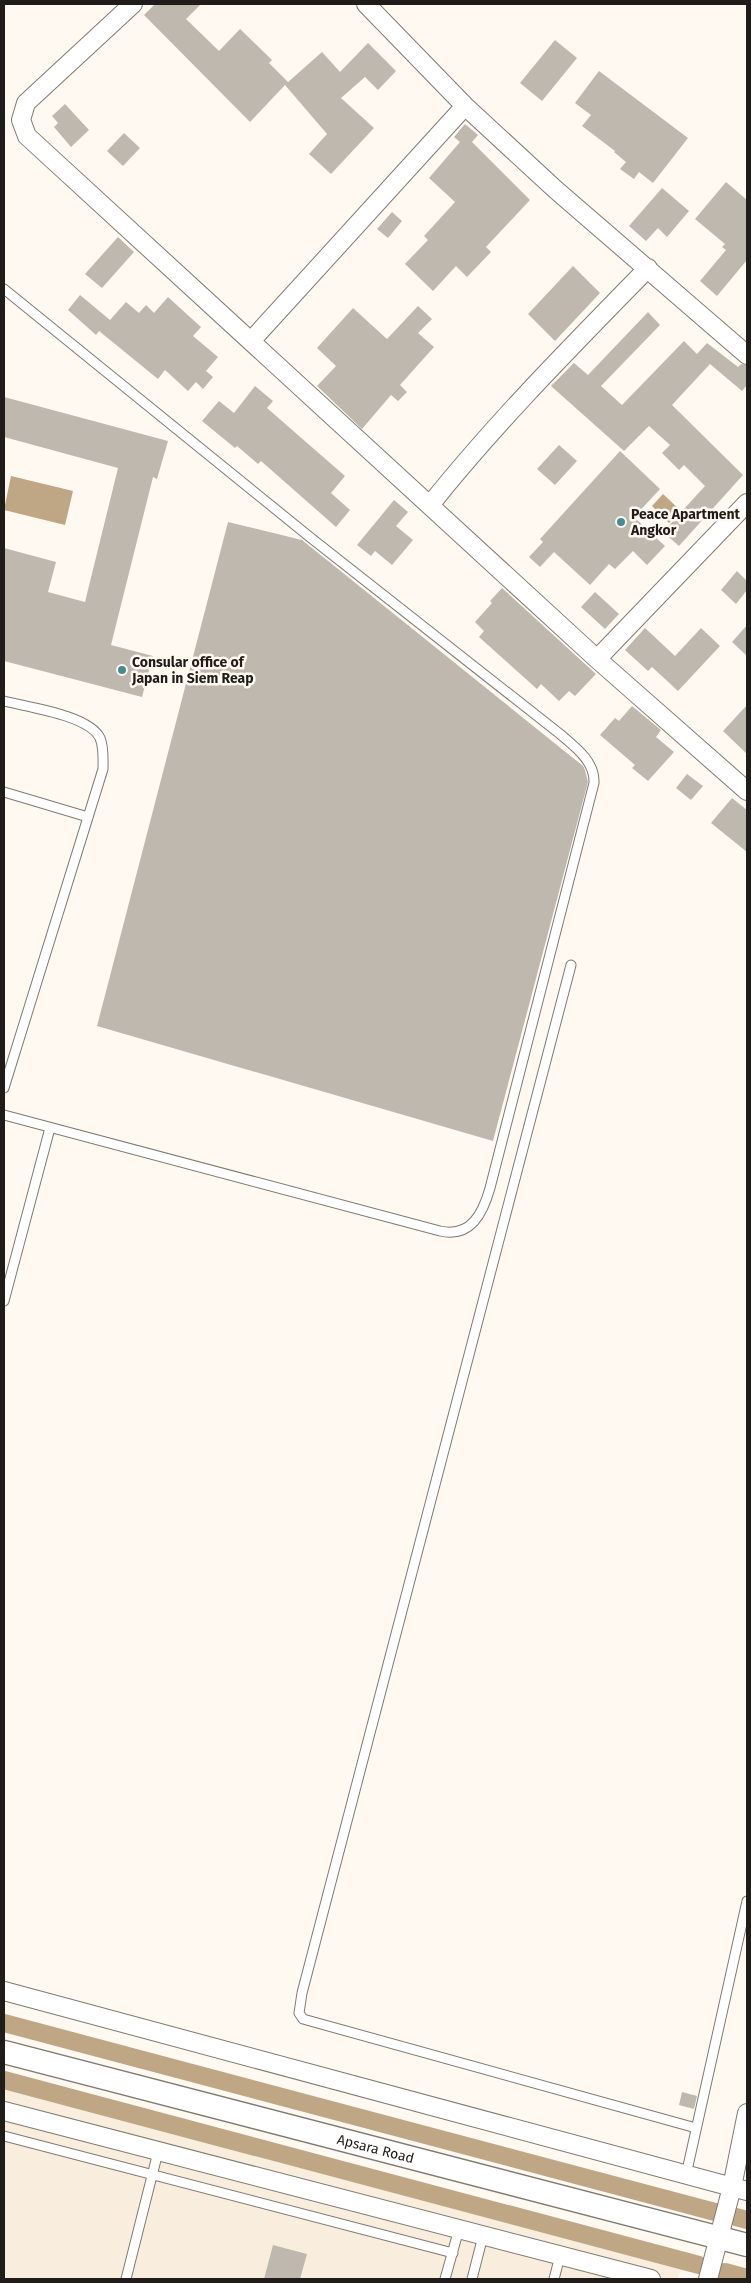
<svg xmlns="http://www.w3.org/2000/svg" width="751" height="2283" font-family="'Fira Sans',sans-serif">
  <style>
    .built { fill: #f9edde }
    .water { fill: #bfa684 }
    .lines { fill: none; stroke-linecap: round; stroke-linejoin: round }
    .canal { stroke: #bfa684; stroke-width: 18 }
    .building { fill: #bfb8af }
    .service-casing { stroke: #807a72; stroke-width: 11 }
    .minor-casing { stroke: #807a72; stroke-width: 20 }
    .tertiary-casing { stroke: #807a72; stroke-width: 25 }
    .service { stroke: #fff; stroke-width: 9 }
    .minor { stroke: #fff; stroke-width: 18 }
    .tertiary { stroke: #fff; stroke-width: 22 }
    .poi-dot { fill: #458d92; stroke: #fff9f2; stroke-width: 2 }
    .labels { text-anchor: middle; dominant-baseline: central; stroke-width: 5; stroke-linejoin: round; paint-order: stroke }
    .poi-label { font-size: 14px; font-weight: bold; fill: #1f1c19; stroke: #fff9f2; text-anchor: start }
    .street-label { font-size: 14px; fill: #1f1c19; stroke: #fff9f2 }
  </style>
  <rect width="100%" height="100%" fill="#fff9f2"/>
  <path class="built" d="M4,2084l678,182 -4,13h-674z"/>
  <path class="water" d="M11,476l62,15 -8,34 -61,-15z
    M663,494l18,17 -12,12 -17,-17z"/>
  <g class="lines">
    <path class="canal" d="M4,2023l711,189
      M4,2080l695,185
      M736,2217l11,3
      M725,2272l22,6"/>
  </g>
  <path class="building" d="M155,4h46l-15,15 33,32 21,-22 32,31 -3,3 19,19 -1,1 35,-31 18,20 28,-29 28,28 -18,19 -13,-13 -24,21 33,30 -43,46 -22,-20 18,-20 -42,-49 -35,37 -106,-107z
    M555,40l22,18 -35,43 -22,-18z
    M599,71l89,67 -35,45 -14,-11 -5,7 -14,-10 6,-7 -12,-10 1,-1 -33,-25 9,-11 -16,-12z
    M65,104l24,26 -18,17 -17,-20 4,-4 -6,-7z
    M465,124l13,11 -6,7 58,58 -44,47 5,5 -24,25 -11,-11 -23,25 -28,-27 23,-24 -4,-4 31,-34 -26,-24 31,-36 -6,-5z
    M124,133l16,15 -17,18 -16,-15z
    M726,182l21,18v60l-30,36 -17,-15 26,-31 -4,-3 3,-3 -30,-25z
    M662,188l27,23 -22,26 -9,-9 -12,13 -17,-15z
    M392,212l10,9 -14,17 -11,-9z
    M118,237l16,15 -32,36 -17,-14z
    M573,266l27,27 -45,48 -27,-27z
    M80,295l30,25 16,-18 13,11 7,-8 8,8 14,-16 33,30 -8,9 25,21 -12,14 7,6 -10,12 -7,-7 -8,9 -23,-21 -7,9 -59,-48 -3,4 -28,-25z
    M418,306l14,13 -14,14 16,14 -34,38 7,7 -9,9 -7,-6 -29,34 -45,-43 19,-20 -19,-18 36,-40 34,31z
    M648,312l12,13 -59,61 21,19 62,-64 13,13 10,-11 31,24 3,-3 6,1v20l-5,6 -32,-27 -38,41 71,70 -64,71 -16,-14 42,-46 -21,-21 -5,5 -17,-17 8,-8 -21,-19 -25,25 -73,-65 23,-23 14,12z
    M255,386l18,15 -6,7 78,68 -14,17 19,17 -14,17 -75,-66 -3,3 -21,-18 -2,2 -33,-27 17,-20 15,12z
    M4,397l164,44 -11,38 -4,-2 -42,168 42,11 -11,41 -138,-36v-113l52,14 -8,30 37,10 33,-134 -114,-31z
    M559,445l18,16 -22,24 -18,-16z
    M620,451l40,38 -26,28 31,29 -18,19 -14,-14 -18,18 -6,-5 -19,21 -36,-33 -14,15 -11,-10 14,-15 -3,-3z
    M394,500l14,12 -12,14 17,14 -21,25 -17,-14 -4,5 -14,-11z
    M228,522l74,18 281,226 2,4 3,12 -95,359 -396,-115z
    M737,571l10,10v9l-11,14 -15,-14z
    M502,588l94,86 -21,22 -6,-5 -10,10 -18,-17 -4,5 -58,-52 5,-6 -9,-9 17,-19 -2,-2z
    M595,592l24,22 -14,15 -24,-22z
    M747,625v31l-15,-14z
    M645,628l30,28 26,-28 19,18 -42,45 -26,-24 -4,4 -23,-21z
    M747,705v49l-24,-23z
    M632,706l29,24 -5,7 18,15 -26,29 -16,-13 3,-3 -35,-30 15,-17 4,3z
    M687,774l16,12 -12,14 -15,-12z
    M732,798l15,12v42l-36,-29z
    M682,2092l15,4 -3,13 -15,-4z
    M273,2245l34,9 -7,25h-36z"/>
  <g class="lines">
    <g class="service-casing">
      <path id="service" d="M4,289l307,249 249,196c15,13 35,27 34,49l-104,405c-7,25 -19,50 -50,43l-436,-116
        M4,701c23,6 85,14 96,37 4,10 3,20 3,31l-99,319
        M4,792l84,25
        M571,965l-269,1028 -3,20 4,6 393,109
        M4,1301l46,-173
        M4,2136l449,117
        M686,2175l61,-274
        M126,2279l32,-127
        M445,2279l14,-50
        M472,2279l11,-43
        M554,2279l6,-23"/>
    </g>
    <g class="minor-casing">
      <path id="minor" d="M133,4l-107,99 -5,17 6,16 570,523 150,132
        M366,4l99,102 91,84 191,165
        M251,341l214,-235
        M430,505c67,-84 143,-160 218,-237
        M597,659l150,-156
        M4,1991l743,200
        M4,2111l647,168
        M708,2279l24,-92 15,-74"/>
    </g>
    <g class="tertiary-casing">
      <g id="tertiary">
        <path id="s1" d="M4,2052l743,193"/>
      </g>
    </g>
    <use href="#service" class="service"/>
    <use href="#minor" class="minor"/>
    <use href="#tertiary" class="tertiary"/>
  </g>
  <g class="poi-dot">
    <circle cx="621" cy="522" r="5"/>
    <circle cx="122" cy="670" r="5"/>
  </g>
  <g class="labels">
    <g class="poi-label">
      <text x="631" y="514">Peace Apartment<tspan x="631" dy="16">Angkor</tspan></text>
      <text x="132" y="662">Consular office of<tspan x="132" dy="16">Japan in Siem Reap</tspan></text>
    </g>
    <g class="street-label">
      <text stroke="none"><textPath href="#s1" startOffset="384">Apsara Road</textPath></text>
    </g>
  </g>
  <rect width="751" height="2283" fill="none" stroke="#1f1c19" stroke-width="10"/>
</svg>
